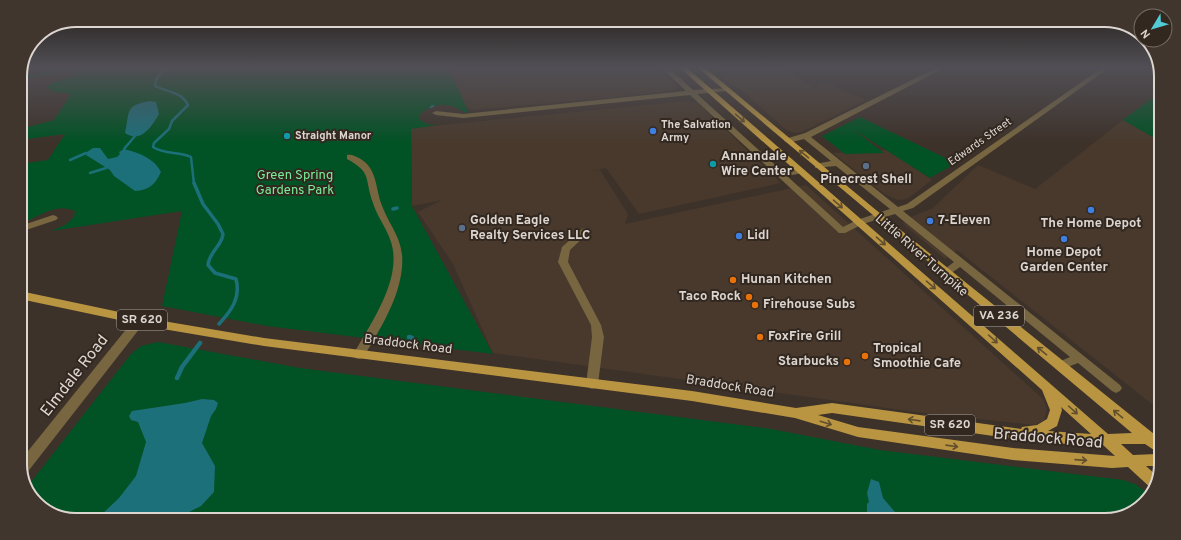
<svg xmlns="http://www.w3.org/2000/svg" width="1181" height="540" font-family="Overpass,sans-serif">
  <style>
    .built { fill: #48392c }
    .green { fill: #015224 }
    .water { fill: #1c707a }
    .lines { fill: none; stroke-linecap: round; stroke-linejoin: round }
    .stream-far2 { stroke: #1c707a; stroke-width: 2.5 }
    .stream-far1 { stroke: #1c707a; stroke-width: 3.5 }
    .stream { stroke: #1c707a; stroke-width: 4.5 }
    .minor { fill: #776640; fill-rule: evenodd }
    .primary { fill: #b99542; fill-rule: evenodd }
    .oneway { stroke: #614e2c }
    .shop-dot { fill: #3f7fe0; stroke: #322820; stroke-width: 1.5 }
    .culture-dot { fill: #0f9aa8; stroke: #322820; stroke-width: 1.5 }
    .service-dot { fill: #5c6f8a; stroke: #322820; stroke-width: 1.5 }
    .food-dot { fill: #e8710a; stroke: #322820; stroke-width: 1.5 }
    .labels { text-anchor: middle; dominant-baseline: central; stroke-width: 4; stroke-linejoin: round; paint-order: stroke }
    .far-poi-label { font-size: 11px; font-weight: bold; fill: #dcd5d0; stroke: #322820; text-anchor: start }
    .far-street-label { font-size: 11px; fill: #dcd5d0; stroke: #322820 }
    .shield { fill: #322820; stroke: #a9a19b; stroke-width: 1 }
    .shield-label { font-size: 12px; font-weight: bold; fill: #dcd5d0 }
    .poi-label { font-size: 13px; font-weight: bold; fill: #dcd5d0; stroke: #322820; text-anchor: start }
    .park-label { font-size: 13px; fill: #79ee99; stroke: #322820 }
    .street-label { font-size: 13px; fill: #dcd5d0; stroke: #322820 }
    .near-street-label { font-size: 16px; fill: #dcd5d0; stroke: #322820 }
    .rim { fill: none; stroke: #dcd5d0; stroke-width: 2 }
  </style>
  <rect width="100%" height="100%" fill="#3d322a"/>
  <path class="built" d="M448,67h209l20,20 -2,1 1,1 -6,2 -61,7 -138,12 -1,-2h-4z
    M717,67h64l33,21 11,-5 41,17 -64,32 -8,1 -9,-4 -47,-42 -2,1 -21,-18z
    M688,101l10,2 83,80 -142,31 -33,-46 -19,4 13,-2 28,44 -3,10 181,-39 237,214 4,10 -3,11 -10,5 -118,-13 -423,-59 -40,-89 -35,-52 24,-12 -30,6 -1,-78z
    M1123,120l37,21 -3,267 -200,-158 -12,9 -41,-34 -1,-5 30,-12 45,-43 57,24z
    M889,150l43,30 -25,19 -9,1 -12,-5 -53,-42z"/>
  <path class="green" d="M75,67h373l21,46c-6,-1 -9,-3 -14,-6 -13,-5 -27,-1 -36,8l1,5 7,4 10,1 -26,4 1,77 81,148 -226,-28 -105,-20 20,-95 -131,20 14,-6 9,-8 1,-6c-21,-9 -35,7 -55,12v-59l28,-4 17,-26 -45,6v-11l34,-9 17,-26 -19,-3 -5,-4 5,-4 28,-9 -13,-3 -47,9v-3z
    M1152,98l9,12 -1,31 -37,-21z
    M860,117l96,46 -26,15 -77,-49 31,24 -39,1 -23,-18z
    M158,342l142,26 471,61 109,21 243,30 12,4 15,10 -14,16 -30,10 -1052,-4 -23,-18 -4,-11 104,-133 10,-8z"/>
  <path class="water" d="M150,101l6,1 3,12c-7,12 -18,30 -34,19 5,-21 -1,-28 25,-32z
    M93,148h7l8,11 9,-2 3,-3 -1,-2 5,-3c15,4 30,9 37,23 -6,13 -12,18 -26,19l-21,-15 -4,-6 -24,-15 1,-3z
    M202,399l12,1 4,3 -2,6 -5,7 -9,27 13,23 -1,26 -13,14 -20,10h-81l19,-18 17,-22 10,-34 -8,-20 -7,-2 -2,-4 3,-5 53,-8z
    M871,479l8,3 4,16 12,14 8,1 2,6h-38v-15l2,-2 -2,-9z"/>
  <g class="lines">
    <path class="stream-far2" d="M172,67c-10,4 -16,8 -17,19 12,6 27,6 33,19l-16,16 -3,8 -15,14 -1,4c12,8 26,4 38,10l3,27
      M431,107l2,-1
      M124,149l11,-13
      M70,160l16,-7
      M90,173l16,-5"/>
    <path class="stream-far1" d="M194,183l9,21 15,20 5,10c-1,12 -14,18 -15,31l7,8 21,6c5,19 -5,32 -17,45
      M393,209l4,-1
      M409,337l3,1"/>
    <path class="stream" d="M409,337l3,1
      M177,378l5,-11 18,-24"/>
    <path class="minor" d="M661,67h7l25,23 36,-2 1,1 -3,2 -30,3 86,78 20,-3v4l-16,3 56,51 14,-7 33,-11 -54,-43 -21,2v-4l16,-3 -27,-22 -16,4 -4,-2 1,-2 20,-6 133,-66h8l-135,70 87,70 9,-3 196,-137h7l-197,141 -10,3 217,174 2,3 -2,3 -4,2 -4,-2 -34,-28 -18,7 -4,-1 -2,-3 2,-3 14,-6 -110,-90 -10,7h-8l-1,-2 13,-10 -59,-48 -32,10 -18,9h-6l-149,-138 -227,23 -27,-3 -4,-2 4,-2 27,3 223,-23z
      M347,155c5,-1 7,1 12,3 18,10 16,27 22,45 10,28 26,37 20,72 -5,30 -23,57 -38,83l-4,1 -4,-1 -2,-3c17,-31 50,-76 38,-113 -4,-14 -14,-25 -18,-39 -9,-24 0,-30 -26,-44z
      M53,215l3,1 2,2 -2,2 -36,12v-6z
      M585,228l5,3 -20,19 -2,12 33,63 3,12 -6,47 -2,3 -4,2 -4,-2 -2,-3 6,-47 -1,-12 -33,-63 4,-15 20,-18z
      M140,316l4,1 1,3 -1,3 -118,151 -3,1 -3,-7v-7l116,-144z"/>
    <path class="primary" d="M679,67h7l422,367 24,-1 -435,-366h7l178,148 272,219 3,4v14l-12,-8h-24l12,11 24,-1v12h-11l11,10v10l-4,4 -25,-23 -16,1 -99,-8 -155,-23 -63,-19 -103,-17 -428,-55 -107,-18 -137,-29v-8l137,29 107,18 428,53 104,17 36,-5 189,26 1,-2 15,-2 10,-6 3,-9 -8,-20zM1061,407l30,27 -43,-3 9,-5 5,-16zM832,413l190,27 67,6 14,-1 12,11 -102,-8 -59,-8 -96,-13 -40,-12z"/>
  </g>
  <defs><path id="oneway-shaft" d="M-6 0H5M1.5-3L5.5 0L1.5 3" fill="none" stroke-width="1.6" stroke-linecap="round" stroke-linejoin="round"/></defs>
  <g class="oneway">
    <use href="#oneway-shaft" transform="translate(740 118) rotate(41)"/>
    <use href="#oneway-shaft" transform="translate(804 154) rotate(-140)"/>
    <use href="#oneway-shaft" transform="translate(838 204) rotate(41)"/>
    <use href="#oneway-shaft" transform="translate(881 241) rotate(41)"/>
    <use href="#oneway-shaft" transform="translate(931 285) rotate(41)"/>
    <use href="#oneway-shaft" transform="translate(993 339) rotate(42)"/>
    <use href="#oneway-shaft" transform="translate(1042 351) rotate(-141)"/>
    <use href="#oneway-shaft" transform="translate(1073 410) rotate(42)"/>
    <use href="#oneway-shaft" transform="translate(1118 414) rotate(-140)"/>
    <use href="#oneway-shaft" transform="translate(914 420) rotate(-172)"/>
    <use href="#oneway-shaft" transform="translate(826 423) rotate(17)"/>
    <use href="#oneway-shaft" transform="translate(952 446) rotate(8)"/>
    <use href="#oneway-shaft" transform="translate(1081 460) rotate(4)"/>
  </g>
  <linearGradient id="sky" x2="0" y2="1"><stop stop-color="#221c17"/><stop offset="0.47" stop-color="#514f55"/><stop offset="1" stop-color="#514f55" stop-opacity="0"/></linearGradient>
  <rect width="1181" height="143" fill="url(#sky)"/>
  <g class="shop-dot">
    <circle cx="653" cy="131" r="4"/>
    <circle cx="1091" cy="210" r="4"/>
    <circle cx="930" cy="221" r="4"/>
    <circle cx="739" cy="236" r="4"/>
    <circle cx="1064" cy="239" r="4"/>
  </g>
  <g class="culture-dot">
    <circle cx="287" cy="136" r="4"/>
    <circle cx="713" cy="164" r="4"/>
  </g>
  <g class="service-dot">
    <circle cx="866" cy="166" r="4"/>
    <circle cx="462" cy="228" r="4"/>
  </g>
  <g class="food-dot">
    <circle cx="733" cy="280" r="4"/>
    <circle cx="749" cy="297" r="4"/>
    <circle cx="755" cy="305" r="4"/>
    <circle cx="760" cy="337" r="4"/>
    <circle cx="865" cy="356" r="4"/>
    <circle cx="847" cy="362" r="4"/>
  </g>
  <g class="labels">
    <g class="far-poi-label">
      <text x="661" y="125">The Salvation<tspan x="661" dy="13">Army</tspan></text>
      <text x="295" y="136">Straight Manor</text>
    </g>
    <g class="far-street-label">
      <text transform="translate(980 142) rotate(-35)">Edwards Street</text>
    </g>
    <g class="shield">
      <rect x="974" y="306" width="50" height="20" rx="3"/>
      <rect x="117" y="310" width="50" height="20" rx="3"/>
      <rect x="925" y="415" width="50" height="20" rx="3"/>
    </g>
    <g class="shield-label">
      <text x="999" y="316">VA 236</text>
      <text x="142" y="320">SR 620</text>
      <text x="950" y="425">SR 620</text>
    </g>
    <g class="poi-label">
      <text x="721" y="157">Annandale<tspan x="721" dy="15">Wire Center</tspan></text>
      <text x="866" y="180" text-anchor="middle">Pinecrest Shell</text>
      <text x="470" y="221">Golden Eagle<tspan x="470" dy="15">Realty Services LLC</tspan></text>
      <text x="938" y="221">7-Eleven</text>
      <text x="1091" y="224" text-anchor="middle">The Home Depot</text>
      <text x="747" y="236">Lidl</text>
      <text x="1064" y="253" text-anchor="middle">Home Depot<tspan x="1064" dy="15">Garden Center</tspan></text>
      <text x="741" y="280">Hunan Kitchen</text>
      <text x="741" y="297" text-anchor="end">Taco Rock</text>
      <text x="763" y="305">Firehouse Subs</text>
      <text x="768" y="337">FoxFire Grill</text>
      <text x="873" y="349">Tropical<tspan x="873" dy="15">Smoothie Cafe</tspan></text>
      <text x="839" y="362" text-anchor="end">Starbucks</text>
    </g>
    <g class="park-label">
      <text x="295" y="176">Green Spring<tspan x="295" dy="15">Gardens Park</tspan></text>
    </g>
    <g class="street-label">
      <text transform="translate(921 256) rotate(41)">Little River Turnpike</text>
      <text transform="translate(408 345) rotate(7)">Braddock Road</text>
      <text transform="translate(730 387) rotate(9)">Braddock Road</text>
    </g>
    <g class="near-street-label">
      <text transform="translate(75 376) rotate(-52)">Elmdale Road</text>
      <text transform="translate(1048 439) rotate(5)">Braddock Road</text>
    </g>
  </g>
  <path d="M0 0H1181V540H0ZM76 27H1105A49 49 0 0 1 1154 76V464A49 49 0 0 1 1105 513H76A49 49 0 0 1 27 464V76A49 49 0 0 1 76 27Z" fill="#40362e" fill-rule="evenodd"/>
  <path class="rim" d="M76 27H1105A49 49 0 0 1 1154 76V464A49 49 0 0 1 1105 513H76A49 49 0 0 1 27 464V76A49 49 0 0 1 76 27Z"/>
  <g transform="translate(1153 28) rotate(232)"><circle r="19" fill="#322820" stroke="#766d66"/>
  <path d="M0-3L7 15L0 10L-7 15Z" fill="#51ccd4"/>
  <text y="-6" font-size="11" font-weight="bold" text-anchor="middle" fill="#dcd5d0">N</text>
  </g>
</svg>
